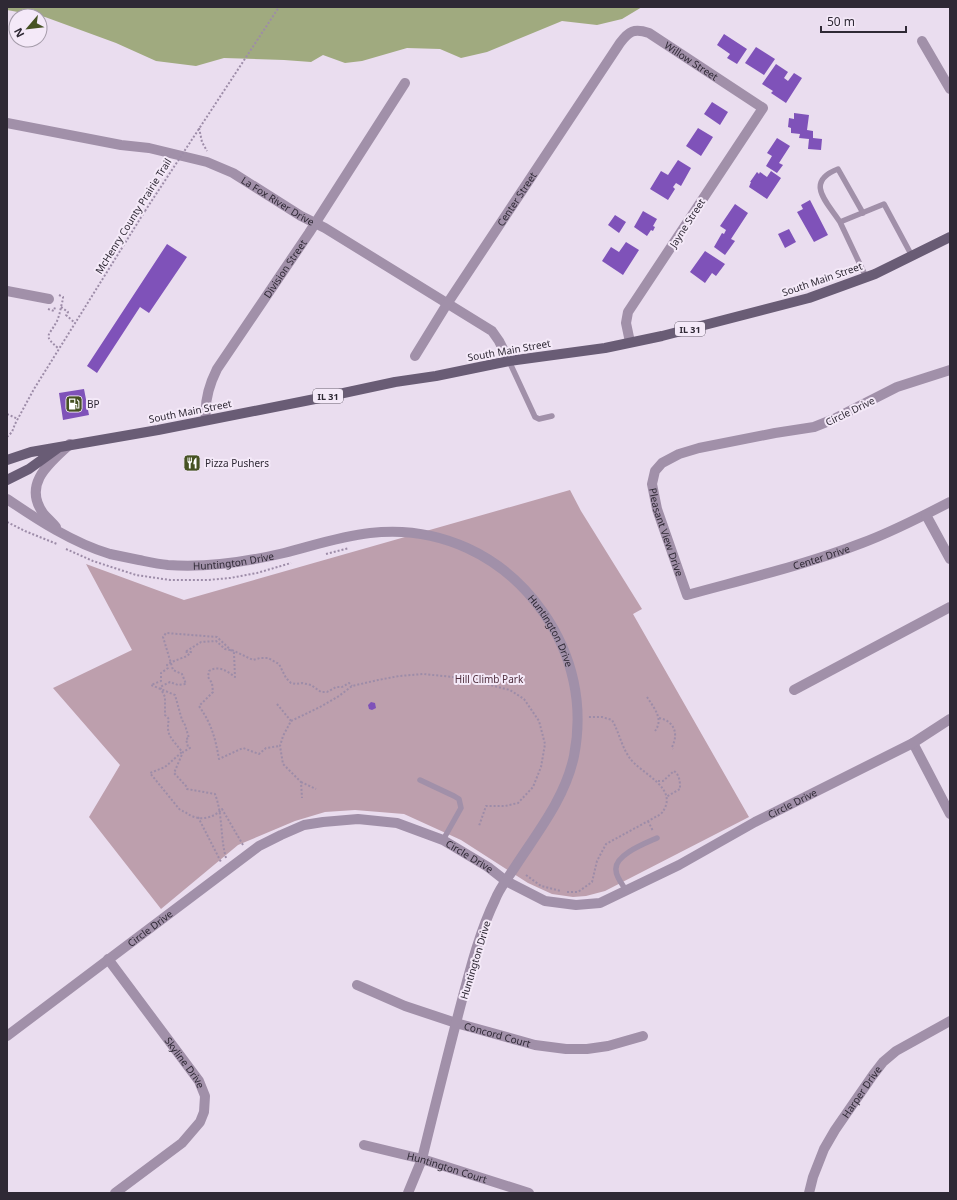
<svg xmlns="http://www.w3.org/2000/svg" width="957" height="1200" font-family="'Noto Sans',sans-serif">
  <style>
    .green { fill: #bd9fad }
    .water { fill: #a0aa7f }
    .building { fill: #7f52b9 }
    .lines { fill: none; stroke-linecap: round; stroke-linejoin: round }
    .path { stroke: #9d8ca8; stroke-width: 2; stroke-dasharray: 2 2; stroke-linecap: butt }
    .service { stroke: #a190a9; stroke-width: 5.5 }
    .minor { stroke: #a190a9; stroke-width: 10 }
    .tertiary { stroke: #a190a9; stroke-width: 10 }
    .primary { stroke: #695c75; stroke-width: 10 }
    .path-bridge { stroke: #9d8ca8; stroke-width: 2; stroke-dasharray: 2 2; stroke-linecap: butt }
    .labels { text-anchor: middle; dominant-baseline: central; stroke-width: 4; stroke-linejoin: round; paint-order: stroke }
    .shield { fill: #f4e9f8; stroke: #6a6370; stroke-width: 1 }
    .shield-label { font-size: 9px; font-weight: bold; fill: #2f2935 }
    .street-label { font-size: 10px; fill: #2f2935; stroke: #f4e9f8 }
    .poi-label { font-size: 10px; fill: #2f2935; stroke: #f4e9f8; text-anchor: start }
    .park-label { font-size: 10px; fill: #502f3e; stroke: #f4e9f8 }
  </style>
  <rect width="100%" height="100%" fill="#eaddef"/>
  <path class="green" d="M570,490l11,21 61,98 -9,5 116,203 -144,74 -19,5 -13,1 -21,-3 -24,-11 -67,-43 -57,-26 -49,-4 -30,2 -30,9 -57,24 -77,64 -72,-92 31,-52 -67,-77 79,-38 -46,-86 98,36z"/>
  <path class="water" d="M7,7h635l-20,12 -25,6 -35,-4 -75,31 -26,6 -21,-9 -33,-1 -45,13 -17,2 -22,-8 -12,7 -27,-2 -60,-2 -28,8 -40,-5 -40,-18 -71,-26 -38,-7z"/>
  <path class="building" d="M724,34l23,15 -10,15 -10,-6 3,-4 -13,-9z
    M756,47l19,12 -11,16 -19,-12z
    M776,64l12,8 -4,6 4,3 6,-8 8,5 -16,25 -15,-10 2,-2 -11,-7z
    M712,102l16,10 -8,13 -16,-11z
    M794,113l15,2 -2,15 6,1v7l9,1 -1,11 -13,-1 1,-10 -10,-1 1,-4 -9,-1v-5l-3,-1 1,-9 5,1z
    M698,128l15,9 -12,19 -15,-10z
    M777,138l13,8 -11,17 4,2 -6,8 -11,-7 6,-10 -5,-3z
    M678,160l13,8 -10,18 -5,-3 -3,4 2,2 -7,11 -18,-11 11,-18 7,4z
    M771,171l10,7 -14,21 -18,-12 2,-5h-1l7,-10 2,2 1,-2 7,5z
    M810,200l18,35 -14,7 -17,-30 6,-3 -2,-4z
    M735,204l13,9 -17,26 4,2 -10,14 -11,-8 8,-14 2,1 2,-4 -6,-4z
    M643,211l14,8 -4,7 2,1 -2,4 -2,-1 -4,6 -13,-9z
    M615,215l11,7 -7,11 -11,-8z
    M789,229l7,13 -11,6 -7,-14z
    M626,242l13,8 -16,25 -21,-14 9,-14 8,5z
    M167,244l20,13 -38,56 -9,-6 -43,66 -10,-7z
    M705,251l20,13 -9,12 -4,-3 -7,10 -15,-11z
    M84,389l5,26 -26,5 -4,-27z
    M371,702l4,1 1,5 -4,2 -3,-1 -1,-4z"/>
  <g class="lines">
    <path class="path" d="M199,128l3,14 5,9
      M59,295l4,2v2c-2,7 -3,15 -6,22 -8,16 -15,13 2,28
      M61,307l7,5 -2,3 9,8
      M48,309l6,2 1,-4
      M7,414l11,5
      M7,437l5,-5 3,-8 19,-35 111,-178
      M7,522l18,9 32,13
      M66,549l27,12 43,14 34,5h38l22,-2 27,-5 34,-10
      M326,554l23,-6
      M232,650l21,10 7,-2h8l11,6 7,14 5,5 5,1 6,-1 9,2 10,7h6l9,-5h6l7,-4 3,3
      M647,697c7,11 17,22 8,34
      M277,704l14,17 -8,15 -3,10 3,18 18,18 1,16
      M659,718c15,3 20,15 13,29l1,2
      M291,721l29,-14 19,-11 13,-10 26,-6 21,-4 24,-2 40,4 47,12 14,9 15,22 6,23 -4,23 -8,20 -15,16 -13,3h-19l-7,20
      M658,781h5l11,-10c6,4 6,12 6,18l-14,8
      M301,782l15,7
      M198,817l23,45
      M648,821l5,10
      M243,845l-21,-36c-7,8 -20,12 -30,7 -5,-2 -6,-4 -12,-6l-30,-37 15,-6 17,-15c-9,-13 -17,-16 -13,-33l-4,-4v-18l-5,-10 10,-5 8,3 8,-1 -4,-10 -9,-4 -10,-33 3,-4 51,4 17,16 1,24c-8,-6 -16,-12 -26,-6l-1,6 4,6 1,9 -14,14c13,19 16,31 20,53l24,-11 16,6 7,-6 14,-2
      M226,858c-6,-21 -3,-43 -11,-64l-28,-5 -1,-3 -12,-13 9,-21 7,-4 -2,-1 -2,-8 3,-1 -4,-13 -3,-5 -7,-25 -24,-10 10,-4v-8l7,-5v-2l-1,-1c7,-6 19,-6 24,-13h-6l16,-10 15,-1 9,8 5,1
      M526,875l15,11 20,5
      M567,892h11l14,-10 5,-21 9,-17 55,-30c21,-26 -21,-40 -32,-57 -8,-12 -10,-25 -17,-37l-10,-3h-14"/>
    <path class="service" d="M840,222c-13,-20 -36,-40 -2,-53l25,44
      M866,277l-26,-55 44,-18 28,52
      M509,361l26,56 4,2 13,-3
      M420,780l34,16 5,3 2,9 -18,32
      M626,890c-4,-6 -10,-13 -10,-20 -2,-15 30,-27 41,-32"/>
    <g class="minor">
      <path d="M922,41l28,48"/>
      <path id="s1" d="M7,123l114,22 28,3 58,14 26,11 68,43 24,12 167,103 7,10 10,20"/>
      <path d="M7,291l42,8"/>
      <path id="s2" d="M415,356l32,-52 173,-261c9,-12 14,-15 29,-10l114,75 -135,204 -2,11 4,19"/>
      <path id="s3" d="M950,370l-53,17 -63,32 -20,8 -39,6 -76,15 -20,6 -17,9 -7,8 -3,13 5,25 30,86c58,-16 118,-30 175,-52 30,-11 59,-26 88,-41"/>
      <path id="s4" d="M206,420c-2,-18 3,-35 11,-51l92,-136 96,-150"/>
      <path d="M926,515l24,44"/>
      <path d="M794,690l156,-83"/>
      <path d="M913,743l37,71"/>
      <path id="s5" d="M108,959l91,122 6,15 -1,16 -4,10 -18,21 -67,50"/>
      <path id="s6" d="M357,985l48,21 51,17 79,22 31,4h21l21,-3 35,-10"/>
      <path id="s7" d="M7,1036l252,-190 22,-11 23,-10 19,-3 35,-3 39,4 46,17 45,27 18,14 39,20 31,4 24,-2 79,-38 76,-43 158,-79 37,-24"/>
      <path id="s8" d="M364,1145l58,14 107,34"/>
      <path id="s9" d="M809,1193l4,-16 11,-28 11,-19 38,-55 10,-13 13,-11 54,-30"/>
    </g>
    <g class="tertiary">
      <path id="s10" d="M7,499c31,21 66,44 103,55 10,2 19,4 29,6 10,2 19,4 29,5 39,3 78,-3 116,-12 28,-7 57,-17 86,-20 69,-8 133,22 173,79 30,43 41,93 31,144 -9,43 -38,78 -61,114 -6,9 -14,19 -18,30 -15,31 -24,66 -33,100 -14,53 -27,106 -40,159l-14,34"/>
      <path d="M56,527c-4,-5 -9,-9 -13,-14 -21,-30 8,-51 27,-69"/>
    </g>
    <path class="primary" d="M7,460l24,-8 127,-22 167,-33 70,-15 41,-6 73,-15 96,-13 57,-12 147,-38 66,-24 75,-37
      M7,480l22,-11 29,-21"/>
    <path class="path-bridge" d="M145,211l134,-204"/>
  </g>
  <defs>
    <g id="fuel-square" transform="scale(0.9)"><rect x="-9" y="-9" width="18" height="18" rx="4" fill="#465223" stroke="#f4e9f8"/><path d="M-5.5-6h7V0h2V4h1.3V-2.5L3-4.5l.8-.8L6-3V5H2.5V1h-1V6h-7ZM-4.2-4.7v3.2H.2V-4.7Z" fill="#fff"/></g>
    <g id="restaurant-square" transform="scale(0.9)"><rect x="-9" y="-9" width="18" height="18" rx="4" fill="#465223" stroke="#f4e9f8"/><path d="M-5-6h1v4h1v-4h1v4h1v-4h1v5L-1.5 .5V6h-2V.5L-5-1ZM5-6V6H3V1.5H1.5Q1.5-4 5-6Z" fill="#fff"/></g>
  </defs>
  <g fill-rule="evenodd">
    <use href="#fuel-square" x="74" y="404"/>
    <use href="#restaurant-square" x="192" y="463"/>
  </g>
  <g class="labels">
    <g class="shield">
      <rect x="675" y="322" width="30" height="14" rx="3"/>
      <rect x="313" y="389" width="30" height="14" rx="3"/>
    </g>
    <g class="shield-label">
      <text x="690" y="329">IL 31</text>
      <text x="328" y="396">IL 31</text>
    </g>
    <g class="street-label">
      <text stroke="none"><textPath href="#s2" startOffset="459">Willow Street</textPath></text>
      <text stroke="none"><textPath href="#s2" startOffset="187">Center Street</textPath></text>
      <text stroke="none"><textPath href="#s1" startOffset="285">La Fox River Drive</textPath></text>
      <text transform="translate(133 216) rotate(-58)">McHenry County Prairie Trail</text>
      <text transform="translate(687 223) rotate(-57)">Jayne Street</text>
      <text stroke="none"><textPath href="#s4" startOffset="174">Division Street</textPath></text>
      <text transform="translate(822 279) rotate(-19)">South Main Street</text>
      <text transform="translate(509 350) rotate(-10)">South Main Street</text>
      <text transform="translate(190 411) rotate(-11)">South Main Street</text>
      <text transform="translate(850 411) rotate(-26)">Circle Drive</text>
      <text stroke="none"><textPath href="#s3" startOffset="379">Pleasant View Drive</textPath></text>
      <text stroke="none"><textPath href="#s3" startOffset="585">Center Drive</textPath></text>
      <text stroke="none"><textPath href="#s10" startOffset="242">Huntington Drive</textPath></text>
      <text stroke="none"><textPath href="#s10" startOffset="602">Huntington Drive</textPath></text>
      <text stroke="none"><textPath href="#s7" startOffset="899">Circle Drive</textPath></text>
      <text stroke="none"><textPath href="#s7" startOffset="539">Circle Drive</textPath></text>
      <text stroke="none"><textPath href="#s7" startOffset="179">Circle Drive</textPath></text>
      <text transform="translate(475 960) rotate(-73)">Huntington Drive</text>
      <text stroke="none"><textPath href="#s6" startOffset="149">Concord Court</textPath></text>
      <text stroke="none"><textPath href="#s5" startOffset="129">Skyline Drive</textPath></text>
      <text stroke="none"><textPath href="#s9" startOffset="115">Harper Drive</textPath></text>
      <text stroke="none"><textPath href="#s8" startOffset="86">Huntington Court</textPath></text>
    </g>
    <g class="poi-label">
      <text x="87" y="404">BP</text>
      <text x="205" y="463">Pizza Pushers</text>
    </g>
    <g class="park-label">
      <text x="489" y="679">Hill Climb Park</text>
    </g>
  </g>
  <rect width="957" height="1200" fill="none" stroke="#2f2935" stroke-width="16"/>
  <g transform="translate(28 28) rotate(242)"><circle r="19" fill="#f4e9f8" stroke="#a59caa"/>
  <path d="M0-3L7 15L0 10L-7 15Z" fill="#465223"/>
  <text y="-6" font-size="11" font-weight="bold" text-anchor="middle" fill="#2f2935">N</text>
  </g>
  <path d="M821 26v6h85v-6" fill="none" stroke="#2f2935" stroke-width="2"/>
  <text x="827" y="26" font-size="12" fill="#2f2935" stroke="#f4e9f8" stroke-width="3" paint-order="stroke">50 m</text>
</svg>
